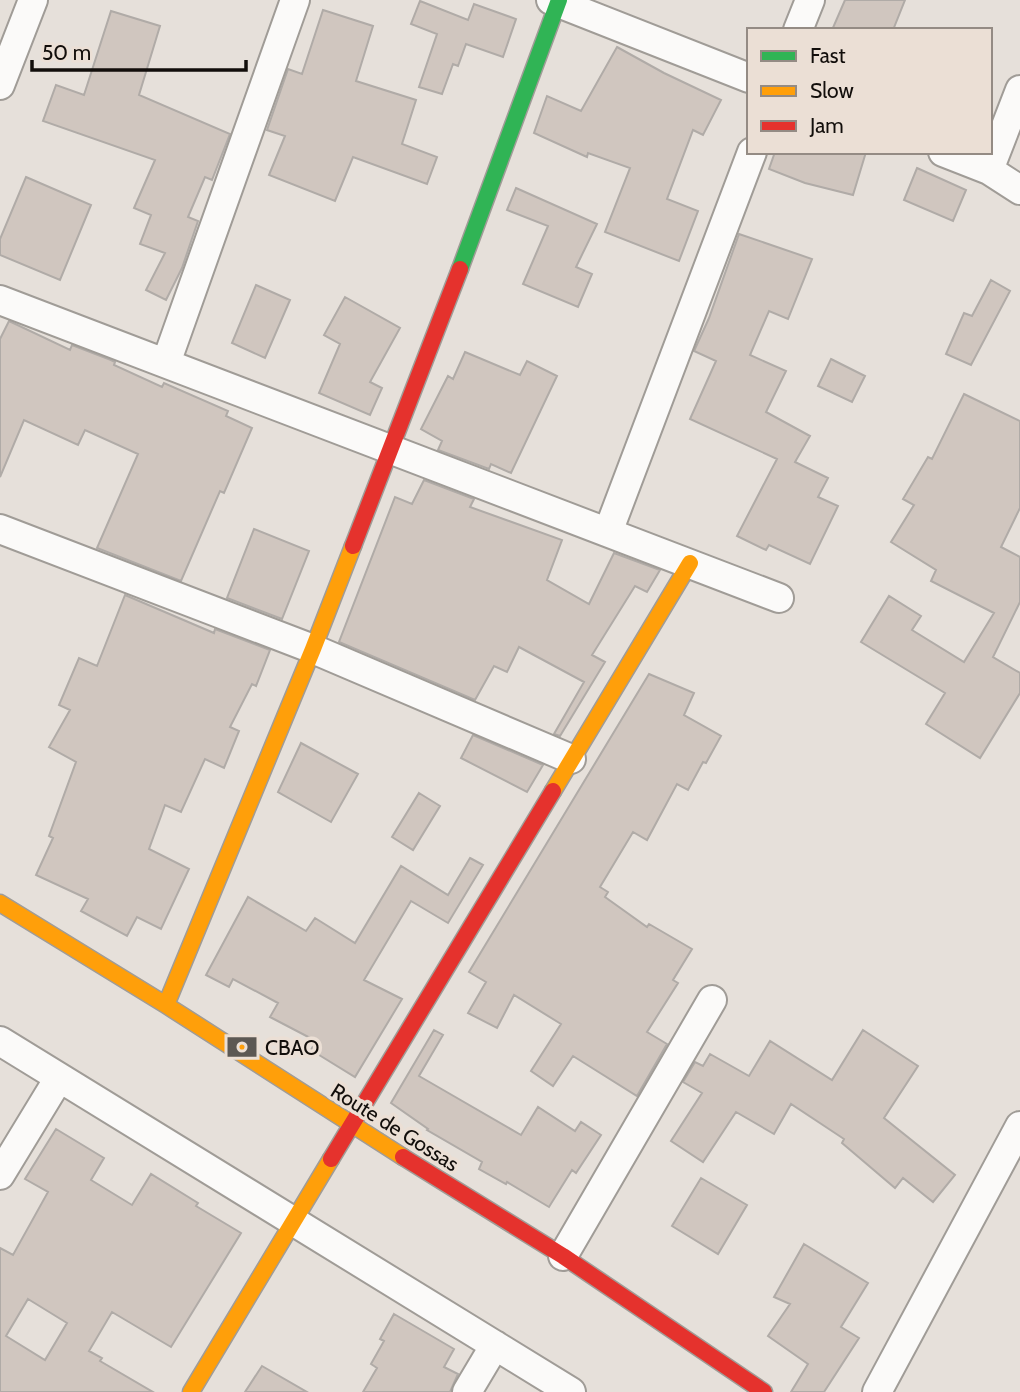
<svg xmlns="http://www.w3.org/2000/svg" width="1020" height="1392" font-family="Cabin,sans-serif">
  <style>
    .building { fill: #d0c6bf; stroke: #b0aba7; stroke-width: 2; fill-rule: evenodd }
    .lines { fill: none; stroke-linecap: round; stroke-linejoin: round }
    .street-casing { stroke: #a09c97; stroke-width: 32 }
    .fast-casing { stroke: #a09c97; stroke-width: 19 }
    .slow-casing { stroke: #a09c97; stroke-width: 19 }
    .jam-casing { stroke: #a09c97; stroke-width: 19 }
    .street { stroke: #fbfaf9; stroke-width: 28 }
    .fast { stroke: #30b455; stroke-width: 16 }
    .slow { stroke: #ff9f0a; stroke-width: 16 }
    .jam { stroke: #e5322d; stroke-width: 16 }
    .labels { text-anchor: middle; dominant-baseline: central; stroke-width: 7; stroke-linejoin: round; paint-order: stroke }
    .poi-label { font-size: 21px; fill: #120e0b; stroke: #ebdfd5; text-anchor: start }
    .street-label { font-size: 21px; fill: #120e0b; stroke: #ebdfd5 }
  </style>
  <rect width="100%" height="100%" fill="#e6e0da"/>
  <path class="building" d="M845,0h60l-12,30h-61z
    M420,1l48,19 6,-16 42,15 -13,38 -37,-13 -8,22 -5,-2 -11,30 -23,-7 18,-53 -26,-10z
    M323,10l50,16 -17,55 60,19 -14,44 35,13 -10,27 -74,-27 -18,44 -66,-26 16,-39 -18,-6 21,-61 14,5z
    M111,11l49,15 -21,69 91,39 -18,46 -7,-3 -17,40 10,4 -16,47 -16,32 -20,-10 19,-37 -25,-9 11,-29 -17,-7 21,-48 -112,-39 13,-36 28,10z
    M617,47l47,26 57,27 -18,35 -10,-5 -26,69 31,12 -19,50 -74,-29 25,-64 -42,-15 -1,4 -53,-24 13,-37 34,15z
    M775,152h91l-13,43 -48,-12 -36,-14z
    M917,168l49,22 -13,31 -49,-21z
    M26,177l65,28 -31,75 -60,-25v-16z
    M516,188l81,36 -21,43 16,7 -14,33 -55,-23 25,-58 -41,-16z
    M739,234l73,25 -24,60 -19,-8 -19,44 36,16 -20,41 44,24 -15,26 33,16 -10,19 20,9 -28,58 -41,-19 -3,5 -29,-14 40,-77 -87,-40 26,-58 -22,-10 15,-33z
    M991,280l19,11 -39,74 -25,-11 18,-41 8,3z
    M256,285l34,15 -25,58 -33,-15z
    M345,297l55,31 -30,54 12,6 -12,27 -51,-22 21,-49 -16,-9z
    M9,321l61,29 2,-5 39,15 4,2 -1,3 48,22 2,-4 64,28 -2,5 26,12 -28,65 -4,-2 -39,90 -84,-33 41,-94 -53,-24 -7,15 -54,-25 -24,57v-138z
    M465,352l55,23 7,-14 30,15 -46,97 -20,-9 -2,5 -51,-19 4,-9 -21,-12 27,-53 5,3z
    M831,359l34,17 -13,26 -34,-16z
    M964,394l56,27v87l-19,39 19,10v45l-27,55 27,16v20l-40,65 -54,-34 19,-31 -84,-51 28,-46 32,20 -9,14 52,32 30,-49 -63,-32 5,-11 -45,-28 23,-37 -11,-6 25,-42 4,2z
    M424,480l50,19 -4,8 92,33 -15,40 42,24 25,-51 46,17 -13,22 -12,-6 -43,69 13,7 -45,74 -6,-2 30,-52 -65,-35 -12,25 -13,-6 -19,34 -136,-58 56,-145 17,7z
    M254,529l55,22 -27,68 -55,-21z
    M125,595l89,38 1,-4 55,21 -14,36 -4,-2 -22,43 9,4 -15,37 -19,-9 -24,53 -16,-7 -16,44 40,20 -28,60 -24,-12 -10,19 -46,-25 7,-12 -52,-24 17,-37 -4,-2 27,-74 -27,-15 21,-37 -11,-5 20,-47 18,8z
    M649,674l45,19 -10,22 37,21 -15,27 -3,-1 -15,28 -11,-6 -30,56 -14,-8 -33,55 8,5 -3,5 42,30 2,-3 43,25 -19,31 5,3 -31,49 20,12 -30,52 -64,-40 -20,30 -22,-15 30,-47 -47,-29 -17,33 -29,-15 18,-31 -17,-10z
    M473,735l70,30 -16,27 -66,-34z
    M301,743l57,31 -27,48 -53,-30z
    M419,793l21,13 -27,44 -21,-13z
    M470,858l13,7 -35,58 -37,-22 -47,79 38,19 -47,78 -44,-27 5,-9 -46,-24 8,-14 -45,-24 -4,8 -23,-12 42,-78 58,34 9,-13 40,25 46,-77 47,29z
    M434,1030l9,5 -24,41 102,59 17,-28 37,24 6,-9 20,13 -25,38 -4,-3 -23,37 -42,-25 -1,2 -27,-15 3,-7 -55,-32 1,-1 -37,-26z
    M863,1030l55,36 -34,52 71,57 -22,27 -30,-24 -8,10 -53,-45 2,-4 -53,-35 -17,30 -38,-22 -33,50 -32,-21 31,-48 -19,-11 12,-20 8,4 7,-12 39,22 21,-35 62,39z
    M56,1129l48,29 -13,22 41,25 19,-31 47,29 -2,3 45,27 -70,114 -59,-35 -23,39 13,7 -2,3 53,31h-153v-144l13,7 35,-63 -23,-13zM28,1299l39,24 -22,37 -39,-24z
    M701,1178l46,27 -29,49 -46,-28z
    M804,1244l64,39 -27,44 18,11 -35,54h-33l17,-28 -40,-28 22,-32 -16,-7z
    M394,1314l60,35 -10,18 14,7 -8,18h-87l14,-24 -6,-4 13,-23 -4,-2z
    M262,1366l45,26h-62z"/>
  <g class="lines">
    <g class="street-casing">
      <path id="street" d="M551,0l198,78
        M798,30l12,-30
        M0,85l33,-85
        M943,152l46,18 31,20
        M989,170l31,-80
        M0,300l779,298
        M166,363l129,-363
        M0,529l313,120 258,110
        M608,532l144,-380
        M0,1041l571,351
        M0,1175l59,-97
        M563,1256l149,-256
        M467,1392l28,-47
        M877,1392l143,-266"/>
    </g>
    <g class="fast-casing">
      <path id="fast" d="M460,269l99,-269"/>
    </g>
    <g class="slow-casing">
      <path id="slow" d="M553,791l137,-228
        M0,903l166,102 237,152
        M166,1005l147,-356 40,-103
        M191,1392l140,-233"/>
    </g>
    <g class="jam-casing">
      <path id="jam" d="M353,546l107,-277
        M403,1157l160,99 201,136
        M331,1159l222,-368"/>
    </g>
    <use href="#street" class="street"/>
    <use href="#fast" class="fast"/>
    <use href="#slow" class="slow"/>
    <use href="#jam" class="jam"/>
  </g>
  <defs>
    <g id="bank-bare" transform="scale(2.415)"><path d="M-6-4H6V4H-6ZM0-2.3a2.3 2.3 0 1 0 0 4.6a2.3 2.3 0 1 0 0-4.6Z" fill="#5c5853" stroke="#ebdfd5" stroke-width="2.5" paint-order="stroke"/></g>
  </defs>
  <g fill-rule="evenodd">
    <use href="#bank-bare" x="242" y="1047"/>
  </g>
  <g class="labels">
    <g class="poi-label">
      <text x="265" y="1047">CBAO</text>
    </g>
    <g class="street-label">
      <text transform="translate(395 1127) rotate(32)">Route de Gossas</text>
    </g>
  </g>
  <rect x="747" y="28" width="245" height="126" fill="#ebdfd5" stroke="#948b84" stroke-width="2"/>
  <rect x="761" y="51" width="35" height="10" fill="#30b455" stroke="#948b84" stroke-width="2"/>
  <text x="810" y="63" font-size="21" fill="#120e0b">Fast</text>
  <rect x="761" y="86" width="35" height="10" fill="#ff9f0a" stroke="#948b84" stroke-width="2"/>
  <text x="810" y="98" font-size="21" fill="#120e0b">Slow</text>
  <rect x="761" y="121" width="35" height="10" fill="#e5322d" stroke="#948b84" stroke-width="2"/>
  <text x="810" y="133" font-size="21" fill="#120e0b">Jam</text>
  <path d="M32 60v10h214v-10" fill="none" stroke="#120e0b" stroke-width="3.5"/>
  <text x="42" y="60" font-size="21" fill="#120e0b" stroke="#ebdfd5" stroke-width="5" paint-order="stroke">50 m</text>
</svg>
